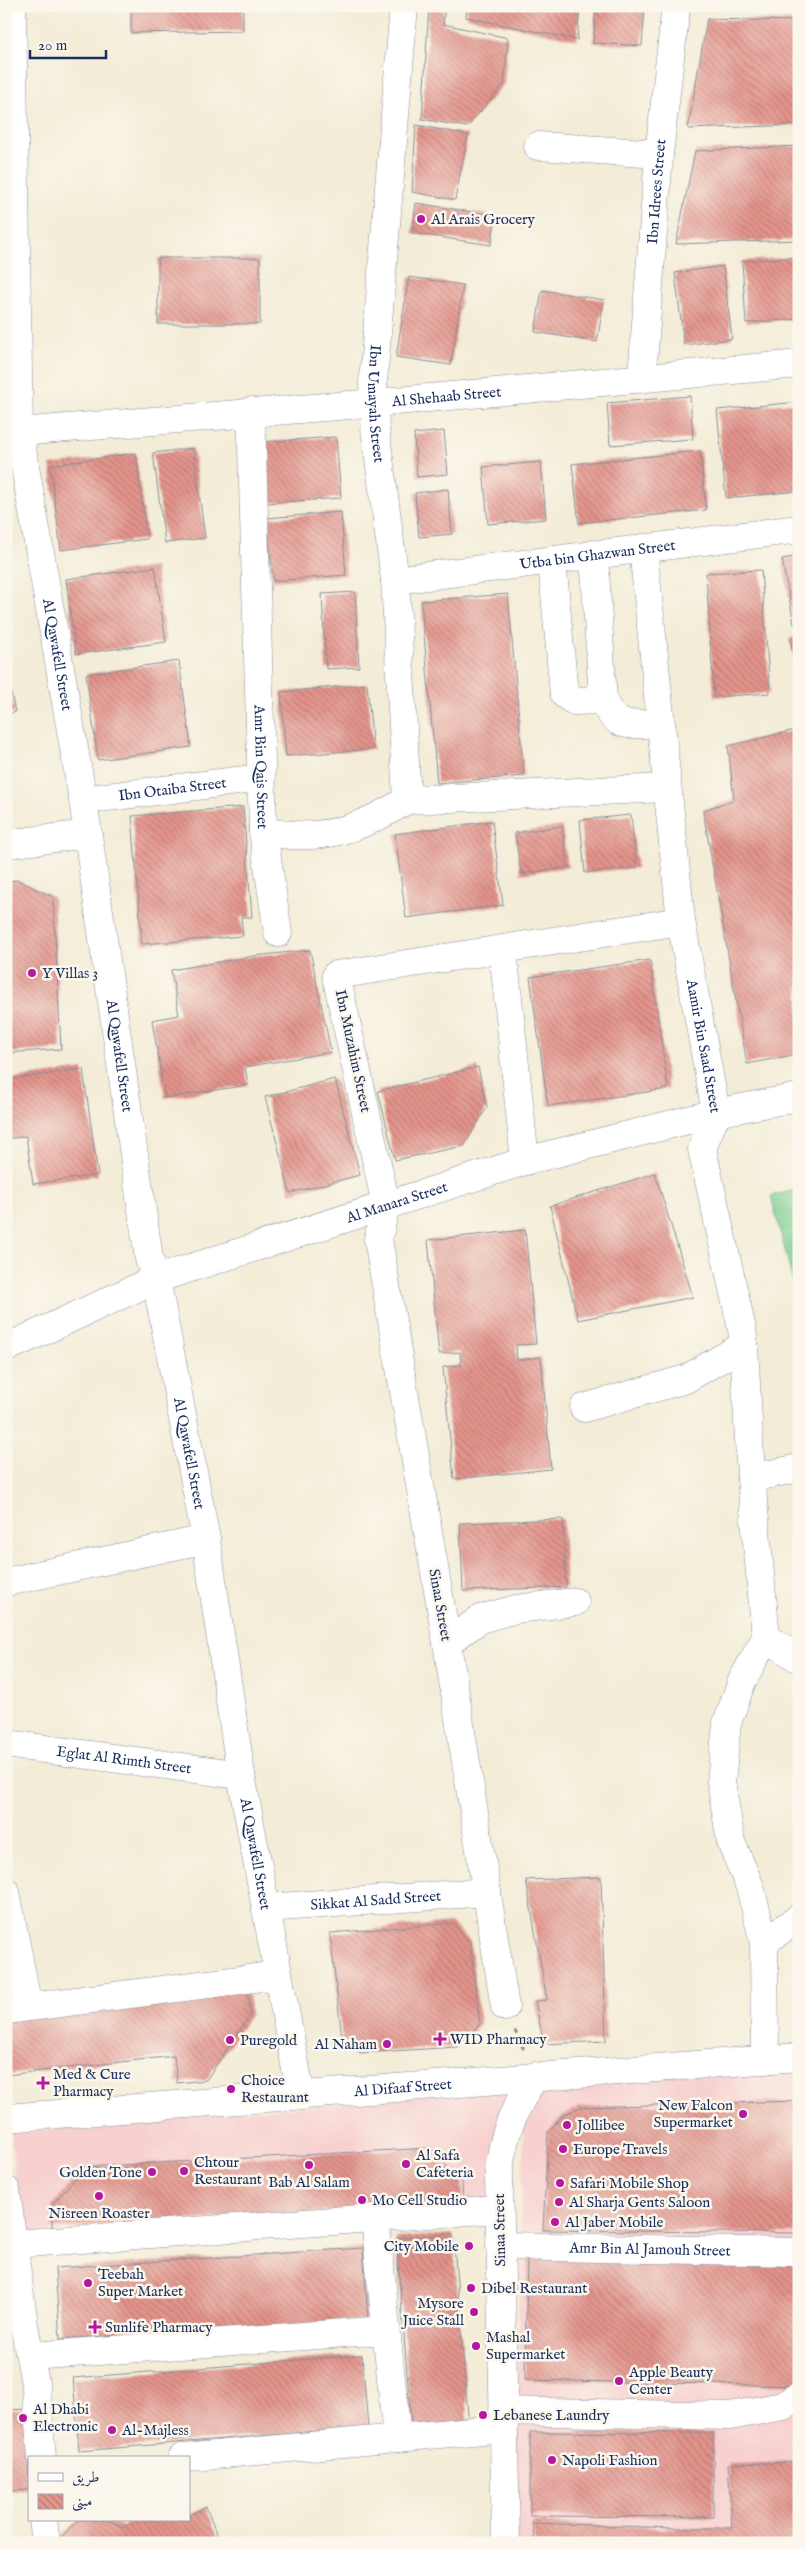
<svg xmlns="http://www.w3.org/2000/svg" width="805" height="2549" font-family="'IM FELL English',Amiri,serif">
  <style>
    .built { fill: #f7d0cf }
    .green { fill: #7ecf90; stroke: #4c7f77 }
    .building { fill: url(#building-back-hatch) }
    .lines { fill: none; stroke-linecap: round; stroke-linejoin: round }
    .minor-casing { stroke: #878e9a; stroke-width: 29 }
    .path { stroke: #878e9a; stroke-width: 3; stroke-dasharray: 4 4; stroke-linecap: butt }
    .minor { stroke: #fff; stroke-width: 28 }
    .poi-dot { fill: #b5179e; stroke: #fbf7ec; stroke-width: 2 }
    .labels { text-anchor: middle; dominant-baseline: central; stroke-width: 5; stroke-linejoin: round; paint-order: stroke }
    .street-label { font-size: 15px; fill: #1b2f5e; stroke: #fbf7ec }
    .poi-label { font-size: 15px; fill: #1b2f5e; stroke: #fbf7ec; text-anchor: start }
  </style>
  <defs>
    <pattern id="building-back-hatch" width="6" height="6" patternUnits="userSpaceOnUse" patternTransform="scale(1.25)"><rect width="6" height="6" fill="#e4948b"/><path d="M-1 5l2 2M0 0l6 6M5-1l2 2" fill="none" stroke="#b87975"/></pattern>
  </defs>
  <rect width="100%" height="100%" fill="#fbf7ec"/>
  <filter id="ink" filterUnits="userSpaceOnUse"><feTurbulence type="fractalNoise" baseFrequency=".02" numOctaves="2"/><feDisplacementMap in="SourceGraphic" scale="10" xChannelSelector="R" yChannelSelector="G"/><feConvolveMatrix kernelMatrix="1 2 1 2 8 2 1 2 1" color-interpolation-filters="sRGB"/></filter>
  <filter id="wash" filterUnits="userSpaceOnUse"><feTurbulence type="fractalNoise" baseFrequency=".0096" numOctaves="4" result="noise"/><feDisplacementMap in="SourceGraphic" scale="20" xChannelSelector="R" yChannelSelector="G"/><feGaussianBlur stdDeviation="1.12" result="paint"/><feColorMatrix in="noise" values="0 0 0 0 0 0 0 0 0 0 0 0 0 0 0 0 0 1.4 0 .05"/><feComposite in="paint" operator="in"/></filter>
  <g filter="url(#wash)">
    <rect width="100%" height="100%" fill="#f3ecd7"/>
    <path class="built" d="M799,2064v181l-279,-9 6,-151z
      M512,2087l-4,124 -487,21 -10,-99z
      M520,2246l279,11v286h-285z"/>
    <path class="green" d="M799,1189v116l-28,-109z"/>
    <g id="blocks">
      <path class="building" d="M131,6h112v25l-112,2z
        M429,6h16l-2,18 65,14 -4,46 -37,43 -45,-8z
        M467,6h113l-3,34 -111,-23z
        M596,6h49l-3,40 -49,-3z
        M707,19l92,2v104l-111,4z
        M416,125l52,10 -13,65 -43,-8z
        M799,146v94l-123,4 19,-93z
        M416,203l80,13 -5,29 -79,-12z
        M799,257v62l-53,4 -4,-62z
        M158,258h102v66h-102z
        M723,266l9,73 -48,6 -9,-72z
        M409,277l54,8 -12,80 -55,-8z
        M542,290l62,10 -7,42 -62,-10z
        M690,396l3,43 -83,6 -3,-42z
        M799,402v89l-73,7 -9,-88z
        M444,431l4,43 -31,3 -3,-43z
        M336,437l5,61 -74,5 -4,-61z
        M193,448l12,90 -40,5 -12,-90z
        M700,451l6,59 -127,13 -7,-59z
        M136,453l11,86 -86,11 -11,-85z
        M541,462l5,57 -58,5 -5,-57z
        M448,489l4,45 -33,3 -4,-44z
        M341,512l5,63 -73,6 -6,-63z
        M799,556v67l-5,1 -12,-65z
        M155,567l11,75 -90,12 -10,-75z
        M761,570l9,123 -56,4 -8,-124z
        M355,592l4,75 -33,2 -4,-75z
        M508,594l16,182 -87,7 -16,-182z
        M799,636v45h-1l-8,-43z
        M179,661l12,86 -93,13 -12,-86z
        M6,670l9,42 -9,2z
        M367,684l6,65 -87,7 -5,-64z
        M799,729v325l-52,10 -44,-254 31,-10 -6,-54z
        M243,807l9,110h-11l2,19 -101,8 -10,-128z
        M631,815l6,53 -52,5 -5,-53z
        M492,821l11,84 -97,13 -11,-84z
        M562,826l6,41 -47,7 -6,-41z
        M18,880l35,17 8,152 -55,4v-172z
        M310,950l21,102 -86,15 3,18 -83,13 -13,-78 27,-5 -8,-45 83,-14z
        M650,960l18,129 -120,17 -18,-129z
        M478,1067l9,40 -23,39 -69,14 -17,-69z
        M83,1069l15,106 -65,9 -7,-48 -20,3v-59z
        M335,1079l25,96 -70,18 -25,-96z
        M655,1173l38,124 -115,23 -28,-114z
        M525,1230l11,114 -20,1 1,15 24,-3 10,112 -97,10 -11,-112 18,-2 -1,-13 -21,2 -11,-114z
        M563,1519l3,68 -103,4 -3,-68z
        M601,1877l5,164 -62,3 -9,-43 12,-1 -21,-120z
        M451,1923l19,18 10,83 -23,23 -97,6 -18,-14 -12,-106z
        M247,1988l4,26 -45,66 -29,3 -3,-27 -168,19v-58z
        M799,2101v132l-256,-3 5,-98 15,-17 17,-8z
        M431,2148l31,35 1,20 -411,25v-23l33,-38z
        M453,2234l16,194 -57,5 -16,-195z
        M363,2248l5,72 -308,19 -5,-71z
        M527,2254l272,6v126l-274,-6z
        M362,2355l6,72 -289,24 -6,-73z
        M28,2409l1,81 -23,1v-81z
        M530,2432l183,1v84l-183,-1z
        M799,2462v81h-264l-3,-20 141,5h59l-4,-64z
        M206,2507l14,36h-157l-2,-6 18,-17h28l16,7 11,-7h55v-5z"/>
    </g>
  </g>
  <g filter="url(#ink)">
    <use href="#blocks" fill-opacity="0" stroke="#878e9a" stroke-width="1"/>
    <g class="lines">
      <g class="minor-casing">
        <g id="minor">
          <path id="s1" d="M12,6l7,426 64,368 66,459 7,20 50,260 35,236 60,321"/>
          <path id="s2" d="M404,6l-31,376 2,46 20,152 12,220"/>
          <path d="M538,146l121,8"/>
          <path id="s3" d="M642,376l17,-222 17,-148"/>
          <path id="s4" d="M251,411l12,420 15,102"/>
          <path id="s5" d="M6,433l368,-30 425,-39"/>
          <path id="s6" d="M643,548l38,373 35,192 -14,36 40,180 2,16 7,133 15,159 -24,44 -15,42 -6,59 10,60 19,45 14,55 1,118"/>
          <path d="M594,554l9,146c13,31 27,24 57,23"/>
          <path d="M552,560l12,134 10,7 29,-1"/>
          <path id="s7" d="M395,580l404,-51"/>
          <path id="s8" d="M83,800l178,-22"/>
          <path d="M263,831c56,12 96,-1 144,-31l259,-12"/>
          <path d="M6,844l82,-10"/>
          <path d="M503,950l22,211"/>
          <path id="s9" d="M6,1348l150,-69 369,-118 191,-48 83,-16"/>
          <path d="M584,1408l102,-29 58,-34"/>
          <path d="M751,1478l48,-10"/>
          <path d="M6,1582l200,-43"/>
          <path d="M766,1637l33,22"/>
          <path d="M447,1643l33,-24 36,-10 59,-7"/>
          <path id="s10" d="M6,1744l235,31"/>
          <path d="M6,1892l22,115"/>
          <path id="s11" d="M266,1908l221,-16"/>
          <path d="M764,1942l35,-24"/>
          <path d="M505,2007l-58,-364 -69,-404 8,-34 -50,-230 345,-54"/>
          <path d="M6,2010l272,-35"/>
          <path id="s12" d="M6,2118l793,-61"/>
          <path d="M6,2190l18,135 12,64 6,69"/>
          <path d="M375,2218l22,220"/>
          <path d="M13,2244l486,-35"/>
          <path id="s13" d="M500,2246l299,6"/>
          <path d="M31,2356l355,-26"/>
          <path d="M503,2411l227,5 53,-10 16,-10"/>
          <path d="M182,2458l322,-30"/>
          <path d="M43,2520l3,23"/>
          <path d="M506,2543l-7,-369c3,-40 15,-65 36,-98"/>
        </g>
      </g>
      <path class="path" d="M515,2031l10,21"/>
      <use href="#minor" class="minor"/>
    </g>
  </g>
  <g class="poi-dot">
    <circle cx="421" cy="219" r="5"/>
    <circle cx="32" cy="973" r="5"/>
    <path d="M437.5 2031.5h5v5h5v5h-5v5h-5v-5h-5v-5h5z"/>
    <circle cx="230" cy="2040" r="5"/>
    <circle cx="387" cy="2044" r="5"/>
    <path d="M40.5 2075.5h5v5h5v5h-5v5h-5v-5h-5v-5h5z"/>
    <circle cx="231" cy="2089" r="5"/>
    <circle cx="743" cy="2114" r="5"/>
    <circle cx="567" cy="2125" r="5"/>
    <circle cx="563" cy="2149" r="5"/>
    <circle cx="406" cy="2164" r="5"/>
    <circle cx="309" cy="2165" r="5"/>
    <circle cx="184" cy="2171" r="5"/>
    <circle cx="152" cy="2172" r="5"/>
    <circle cx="560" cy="2183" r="5"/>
    <circle cx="99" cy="2196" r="5"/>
    <circle cx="362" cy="2200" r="5"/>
    <circle cx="559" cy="2202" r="5"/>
    <circle cx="555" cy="2222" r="5"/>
    <circle cx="469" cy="2246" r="5"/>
    <circle cx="88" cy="2283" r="5"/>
    <circle cx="471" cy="2288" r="5"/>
    <circle cx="474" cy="2312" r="5"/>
    <path d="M92.5 2319.5h5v5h5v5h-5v5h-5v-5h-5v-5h5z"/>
    <circle cx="476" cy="2346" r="5"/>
    <circle cx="619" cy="2381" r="5"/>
    <circle cx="483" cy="2415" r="5"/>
    <circle cx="23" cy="2418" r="5"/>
    <circle cx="112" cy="2430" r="5"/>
    <circle cx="552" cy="2460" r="5"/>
  </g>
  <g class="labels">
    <g class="street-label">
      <text stroke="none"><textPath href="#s3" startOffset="185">Ibn Idrees Street</textPath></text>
      <text stroke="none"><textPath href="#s5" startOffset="442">Al Shehaab Street</textPath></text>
      <text stroke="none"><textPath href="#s2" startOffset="399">Ibn Umayah Street</textPath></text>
      <text stroke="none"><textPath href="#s7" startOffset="204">Utba bin Ghazwan Street</textPath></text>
      <text stroke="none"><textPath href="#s1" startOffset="652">Al Qawafell Street</textPath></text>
      <text stroke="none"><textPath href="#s4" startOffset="356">Amr Bin Qais Street</textPath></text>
      <text stroke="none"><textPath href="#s8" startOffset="90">Ibn Otaiba Street</textPath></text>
      <text stroke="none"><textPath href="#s6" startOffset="502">Aamir Bin Saad Street</textPath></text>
      <text transform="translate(353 1051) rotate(78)">Ibn Muzahim Street</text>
      <text stroke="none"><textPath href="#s1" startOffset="1058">Al Qawafell Street</textPath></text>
      <text stroke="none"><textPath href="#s9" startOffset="418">Al Manara Street</textPath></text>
      <text stroke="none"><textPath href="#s1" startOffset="1462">Al Qawafell Street</textPath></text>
      <text transform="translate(440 1605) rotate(80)">Sinaa Street</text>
      <text stroke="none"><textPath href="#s10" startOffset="119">Eglat Al Rimth Street</textPath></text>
      <text stroke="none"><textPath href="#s1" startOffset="1868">Al Qawafell Street</textPath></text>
      <text stroke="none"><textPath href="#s11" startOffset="110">Sikkat Al Sadd Street</textPath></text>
      <text stroke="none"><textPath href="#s12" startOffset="398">Al Difaaf Street</textPath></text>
      <text transform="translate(500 2230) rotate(-91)">Sinaa Street</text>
      <text stroke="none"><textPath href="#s13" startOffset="150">Amr Bin Al Jamouh Street</textPath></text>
    </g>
    <g class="poi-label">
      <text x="431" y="219">Al Arais Grocery</text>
      <text x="42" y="973">Y Villas 3</text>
      <text x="450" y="2039">WID Pharmacy</text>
      <text x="240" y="2040">Puregold</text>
      <text x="377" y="2044" text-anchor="end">Al Naham</text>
      <text x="53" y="2074">Med &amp; Cure<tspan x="53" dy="17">Pharmacy</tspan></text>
      <text x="241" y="2080">Choice<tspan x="241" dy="17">Restaurant</tspan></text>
      <text x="733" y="2105" text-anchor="end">New Falcon<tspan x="733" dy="17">Supermarket</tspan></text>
      <text x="577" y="2125">Jollibee</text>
      <text x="573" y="2149">Europe Travels</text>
      <text x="416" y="2155">Al Safa<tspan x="416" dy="17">Cafeteria</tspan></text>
      <text x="194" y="2162">Chtour<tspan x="194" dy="17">Restaurant</tspan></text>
      <text x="142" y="2172" text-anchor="end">Golden Tone</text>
      <text x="309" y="2182" text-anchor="middle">Bab Al Salam</text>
      <text x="570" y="2183">Safari Mobile Shop</text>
      <text x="372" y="2200">Mo Cell Studio</text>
      <text x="569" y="2202">Al Sharja Gents Saloon</text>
      <text x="99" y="2213" text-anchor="middle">Nisreen Roaster</text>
      <text x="565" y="2222">Al Jaber Mobile</text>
      <text x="459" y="2246" text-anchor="end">City Mobile</text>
      <text x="98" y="2274">Teebah<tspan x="98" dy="17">Super Market</tspan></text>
      <text x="481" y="2288">Dibel Restaurant</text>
      <text x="464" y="2303" text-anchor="end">Mysore<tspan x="464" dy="17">Juice Stall</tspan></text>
      <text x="105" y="2327">Sunlife Pharmacy</text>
      <text x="486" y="2337">Mashal<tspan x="486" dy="17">Supermarket</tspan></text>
      <text x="629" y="2372">Apple Beauty<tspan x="629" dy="17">Center</tspan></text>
      <text x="33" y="2409">Al Dhabi<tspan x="33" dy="17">Electronic</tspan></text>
      <text x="493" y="2415">Lebanese Laundry</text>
      <text x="122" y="2430">Al-Majless</text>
      <text x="562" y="2460">Napoli Fashion</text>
    </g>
  </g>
  <rect width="805" height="2549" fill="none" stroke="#fbf7ec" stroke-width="25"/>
  <rect x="28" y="2456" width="162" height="65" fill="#fbf7ec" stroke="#a1a7b3"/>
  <rect x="38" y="2473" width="25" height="8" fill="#ffffff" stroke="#a1a7b3"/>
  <text x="72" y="2482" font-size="15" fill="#1b2f5e">طريق</text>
  <rect x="38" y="2494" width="25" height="15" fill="url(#building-back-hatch)" stroke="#a1a7b3"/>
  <text x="72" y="2506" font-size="15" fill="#1b2f5e">مبنى</text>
  <path d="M30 50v8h76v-8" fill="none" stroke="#1b2f5e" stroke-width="2.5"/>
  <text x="38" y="50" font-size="15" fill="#1b2f5e" stroke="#fbf7ec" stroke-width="4" paint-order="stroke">20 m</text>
</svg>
